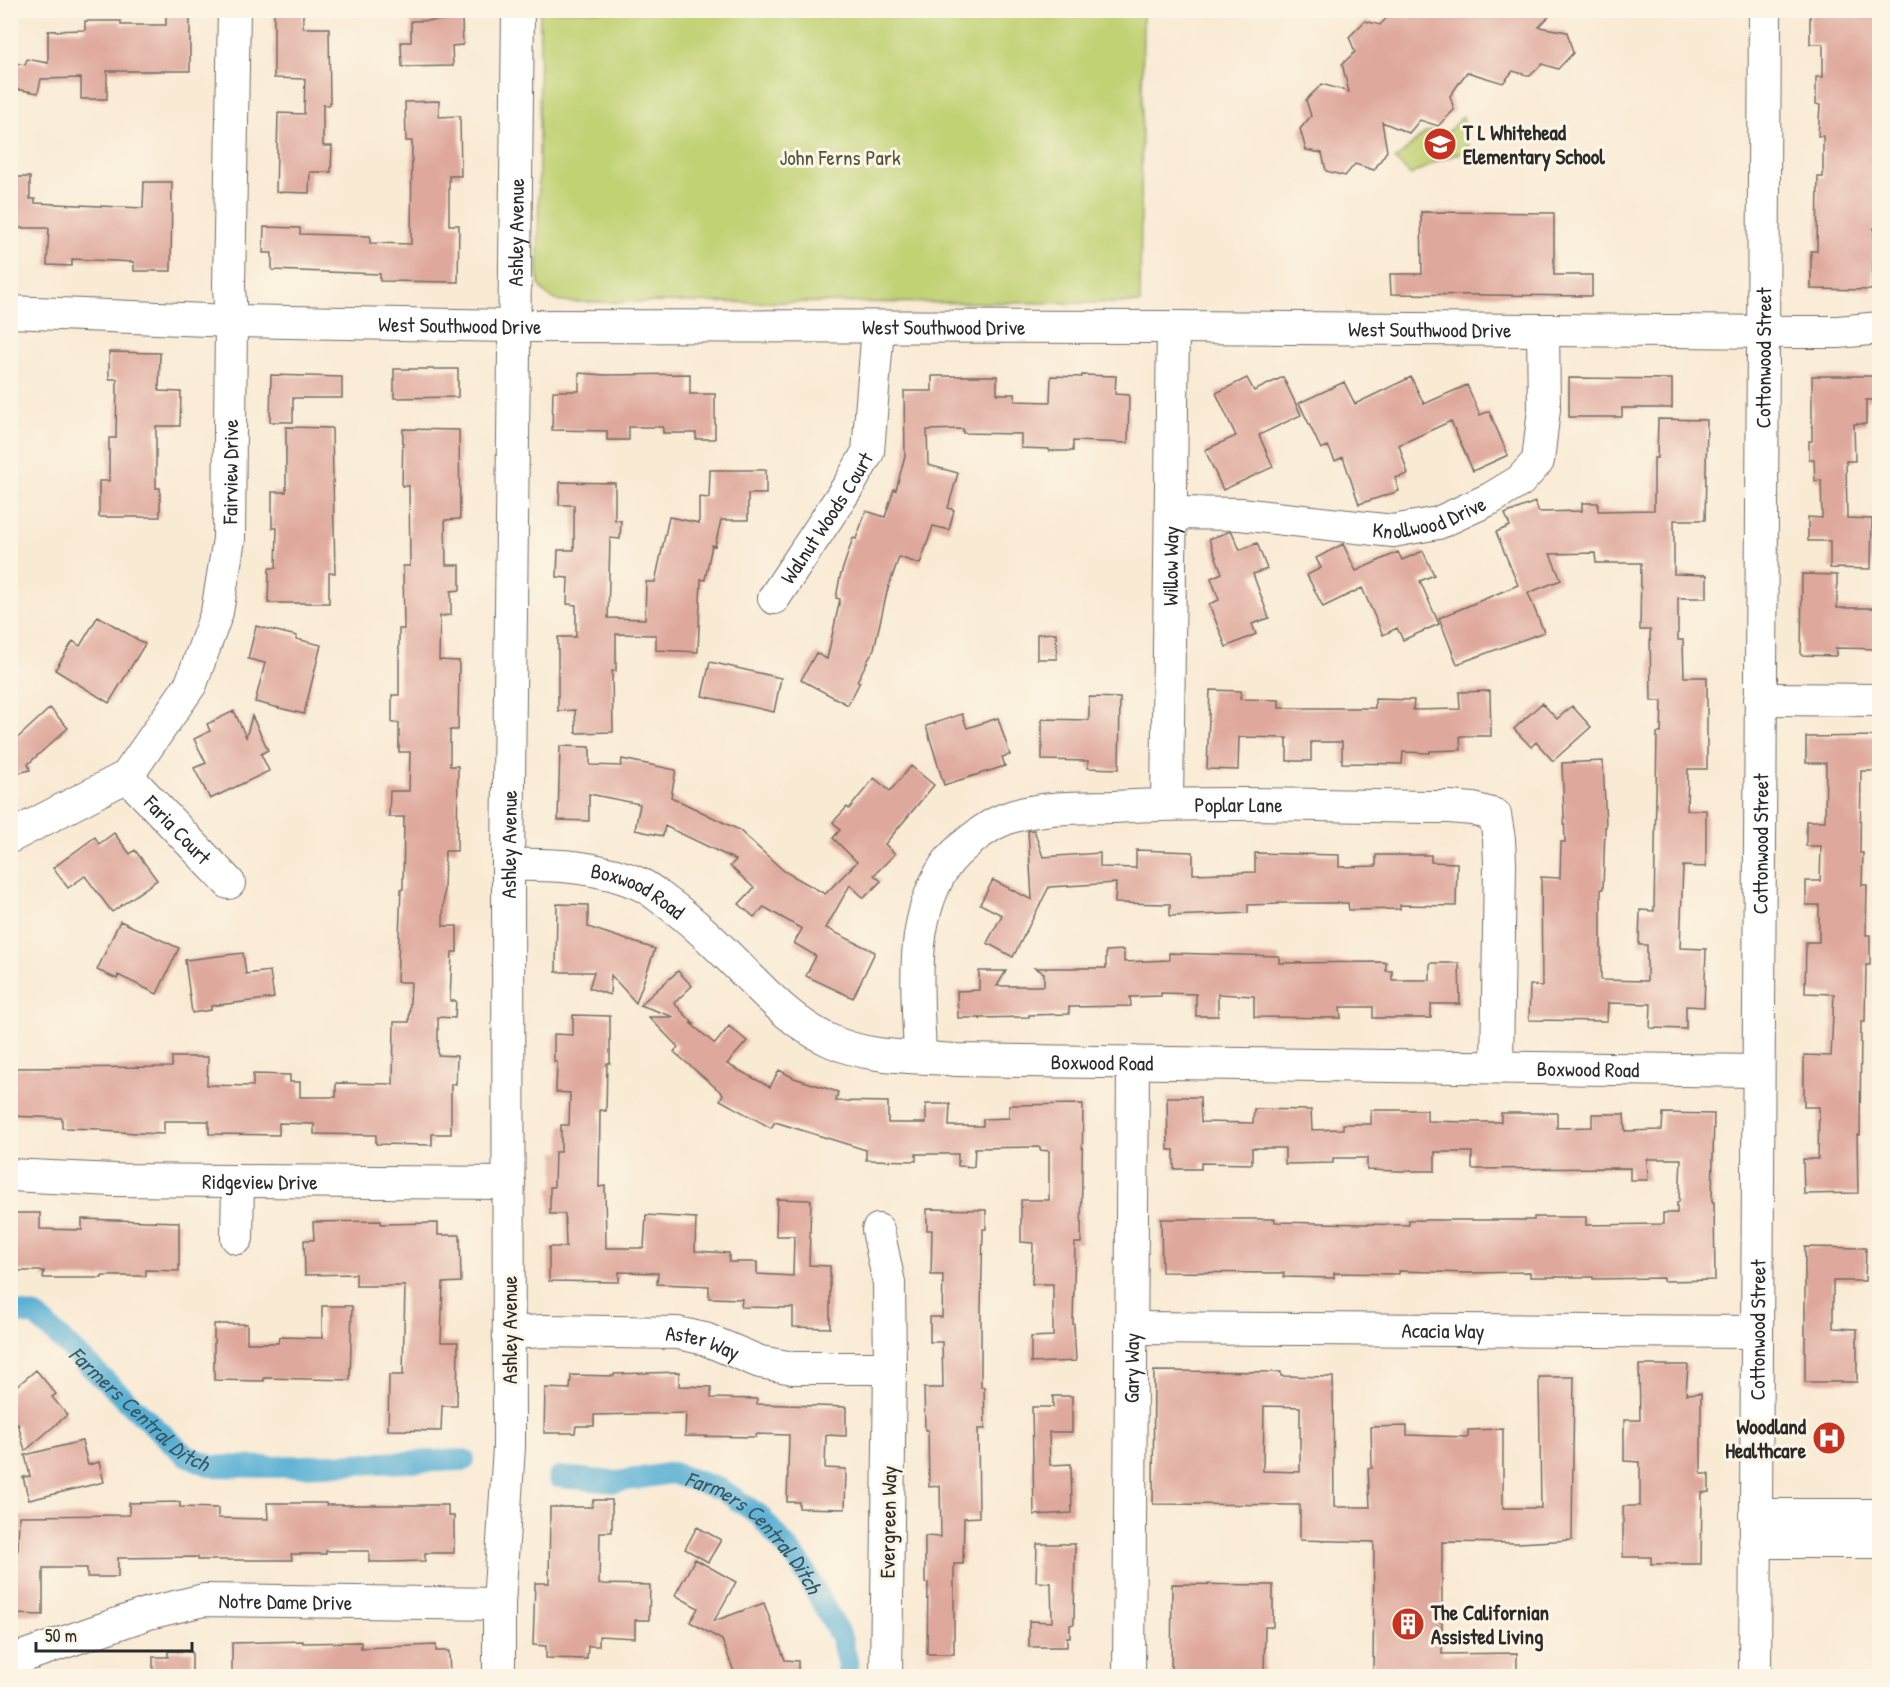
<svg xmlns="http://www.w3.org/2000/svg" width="1890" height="1687" font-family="'Patrick Hand',sans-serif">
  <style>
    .green { fill: #c1d275; stroke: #767e50; stroke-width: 1.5 }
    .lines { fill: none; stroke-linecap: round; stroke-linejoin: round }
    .canal { stroke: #57afd4; stroke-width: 22 }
    .building { fill: #dfa89c; fill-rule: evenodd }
    .minor-casing { stroke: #736e66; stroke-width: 34 }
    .minor { stroke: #fff; stroke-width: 32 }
    .labels { text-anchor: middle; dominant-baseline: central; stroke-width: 6; stroke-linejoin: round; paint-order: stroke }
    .poi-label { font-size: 21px; font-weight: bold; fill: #2b2b2b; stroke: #fcf5e5; text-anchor: start }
    .park-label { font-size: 21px; fill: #50553e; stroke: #fcf5e5 }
    .street-label { font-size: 21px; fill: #2b2b2b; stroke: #fcf5e5 }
    .water-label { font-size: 22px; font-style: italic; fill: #3a5966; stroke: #fcf5e5 }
  </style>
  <rect width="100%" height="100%" fill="#fcf5e5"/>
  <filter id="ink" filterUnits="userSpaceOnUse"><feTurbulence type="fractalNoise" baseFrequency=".0167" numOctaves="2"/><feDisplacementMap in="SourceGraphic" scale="12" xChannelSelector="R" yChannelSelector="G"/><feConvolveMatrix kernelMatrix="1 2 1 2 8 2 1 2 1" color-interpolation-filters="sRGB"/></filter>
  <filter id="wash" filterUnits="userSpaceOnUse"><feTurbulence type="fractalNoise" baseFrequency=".008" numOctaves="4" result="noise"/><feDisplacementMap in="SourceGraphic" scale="24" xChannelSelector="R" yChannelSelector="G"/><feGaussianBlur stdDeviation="1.35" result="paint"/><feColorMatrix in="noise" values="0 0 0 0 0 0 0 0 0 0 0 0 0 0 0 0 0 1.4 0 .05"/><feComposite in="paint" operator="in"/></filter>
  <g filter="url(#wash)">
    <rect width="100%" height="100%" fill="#f9ead4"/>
    <path class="green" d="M540,11h603l-3,292 -577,-1c-14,-3 -23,-10 -25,-24z
      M1463,116l6,32 -8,5 -22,7 -28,15 -16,-15 30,-27 6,-2 14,4z"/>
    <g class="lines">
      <g class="canal">
        <path id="s1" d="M10,1311l26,5 148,138 27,12 61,1 192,-7"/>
        <path id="s2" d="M559,1477l57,5 56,-9 49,16 37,25 42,49 41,74 7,28v11"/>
      </g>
    </g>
    <g id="blocks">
      <path class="building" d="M166,10h24v61h-83v28h-26v-21l-40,1 -3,14 -28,-5v-26l15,3 2,-6 21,4v-32l37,-1v-9h36v4h45z
        M274,10h29v18h26l1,77h-7v41h9l-1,26h-21l-1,21 -33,-1 2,-79 26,1 1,-35 -31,-1z
        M1418,10h137l-16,17 28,5 6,21 -15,16 -16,-5 -12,12 -17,-5 -10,12 -36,-11 -17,24 4,14 -16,16 -18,-6 -11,13 -27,-11 5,29 -13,19 -19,-6 -10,12 -19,-5 -4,-18 -16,-3 -6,-21 11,-13 -5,-16 16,-16 27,8 -7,-28 13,-12 -6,-15 16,-16 15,4 12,-13 17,5z
        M1810,10h70l-2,168h2v50h-6l-2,62 -61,-1v-38h6l1,-74h5v-41h-5l2,-31 -4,-1v-27h7v-33h-13z
        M462,20l1,25 -11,1 1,20 -51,1 -1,-25h10v-21z
        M439,101v16l21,-1 1,60h-12v49h10l-1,57 -78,-1v-7l-108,-4v-17h-9l1,-26 36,1v6l70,2v7l41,1 1,-103h-6l-1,-39z
        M10,177h20v22h5v4l108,5 1,-26h28l-1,89h-37v-9l-62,-3v7l-25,-1 2,-37h-39z
        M1421,212l133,1v62h38v21l-201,-2 -1,-20h32z
        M109,352l51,1 -1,38 22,1 -1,34h-24v62h4v29h-61v-36h10v-43h7l1,-59h-8z
        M394,369h64v28l-64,1z
        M579,373l26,2 85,-1v20h25v45h-19v-6h-33v-6h-34v13h-22v-9l-55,-1 1,-39h26z
        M271,375l71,2v21h-49v24h-23z
        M1082,375l34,1 -1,18 14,1 -1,48 -55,-2v10h-24v-2l-28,-1v-14l-58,-1v-4l-36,1 1,35 30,8 -10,35 6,2 -5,20 -16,-4 -13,38 -21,-7 -12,35 -13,57 -17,32 3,1 -12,23 -47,-25 15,-27 11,6 13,-60 -4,-1 4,-21 13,-39 3,1 10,-28 19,6 9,-28 2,1 9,-34 -1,-65h28v-15h65v18h18v7l35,1 1,-26 31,1z
        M1812,376h67v24h-13v24h-12l1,37h-9l1,57 25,1 -1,50 -41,-1v-27h-22v-24l14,1 -1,-38 -6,1 -1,-22h-5v-18h3z
        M1283,377l18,38 -42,20 14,32 -50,23 -18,-40 31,-14 -20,-43 31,-15 7,13z
        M1411,377l13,27 43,-19 13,30 9,-4 19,44 -35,16 -22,-50 -52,24 9,29 -13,4 4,13 -40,13 -16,-47 -8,4 -7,-15 -7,3 -22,-46 45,-21 11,22z
        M1569,378l103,1v29h-50v9h-53z
        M1658,419l49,1 -2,100h-31v54l33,1v23h-29v42h5l1,37h23v92h-19l-1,41h19v57l-23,-1 -3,82 26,1 -2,58 -18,-1v23l-36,-1 1,-24 -43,-1 -1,18 -78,-1 1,-35 12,1 -1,-109 19,1 1,-36h4l-3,-79 41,-2 3,66h-1l-2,62h-2v91l46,1v-36h-8l1,-35 14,1 3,-178h4l1,-32h-11l-1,-71h-10l1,-67h-45l-1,-10 -45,1 11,26 -33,13 16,39 -87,32 -18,-46 79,-33 -22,-53 14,-6 -5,-12 30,-12 4,10 43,-1v-8h16v8l56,-1v-52h3z
        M286,427l46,1 3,145h-6v30h-61l1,-35h7l1,-40h-5v-36h14z
        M403,429l56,1 1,89 -15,1 1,45h14v25l-9,1v24l-11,1 -1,44 20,1 -1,69h-8v36h8l-1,85h-12l-2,75h14v26h-5l-2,49h6l-1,17 -17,-1v38l19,1 -1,28h-5v50h-19v11l-56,-1v-9l-62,-1v-10l-35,-1v12l-70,-1v-13h-45v13l-27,-1 -36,-2v-2l-39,-1v-10l-52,-2v-48l162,-1v-10h36l-1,28 46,1v-12l37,1v7h10v15h36v-14l57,1 1,-62h15l2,-40h-14l4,-93h2l1,-72h-15l1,-26h19l1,-39h-11v-29h-7v-28h7v-66h5l-1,-63h7l-1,-80h-7z
        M710,470h56v24h-18v26h-27l-6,26 -3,-1 -7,35 -4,-1 -3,73 -42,-2v-15l-40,-1v37h-4l1,61 -37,1 -1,-23 -17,1v-74h18v-32l-9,-1 1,-26 -11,-1 1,-27h16v-45h-15l1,-23 55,1v37l6,1 -1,18 -10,-1 -2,80 37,1 1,-37h9l14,-65 30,6v-26l10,1z
        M1228,532h4l8,18 17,-7 10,26 -14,5 16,44 -17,6 4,10 -30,13 -17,-43 10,-4 -8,-22 11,-5 -13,-34z
        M1343,544l13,27 42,-19 4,8 21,-9 11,24 -14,6 19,43 -36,16 -6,-12 -14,7 -21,-47 -39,19 -16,-32 14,-7 -5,-10z
        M1802,574l35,1v33h43v41l-44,-1v8l-35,-1z
        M98,616l47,28 -36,59 -54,-33 18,-29 7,5z
        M256,626l41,10 -1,3 25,6 -17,69 -49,-12 10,-39 -17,-4z
        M1056,633l1,26h-20v-25z
        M710,662l71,16 -7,34 -72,-16z
        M1210,690l31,1 -1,8 39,1v8h96v-9l39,1 -1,10 47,-1 -1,-17 31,-1 1,45h-31l1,14 -31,1v2l-27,-1 -1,12 -60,-1v-21h-31v19h-24v-23l-48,-1 -1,33 -31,-1z
        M1089,697l31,1 -1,71 -31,-1v-7l-46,-1v-41l47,1z
        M1542,703l15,16 15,-13 19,21 -38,34 -17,-19 -5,5 -17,-18z
        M50,708l18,20 -40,36 2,6 -20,5v-30z
        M234,711l12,26 6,-21 16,34 -7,4 8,17 -59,28 -16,-31 12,-5 -12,-24 16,-8 -3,-7z
        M962,714l5,14 31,-10 12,37 -8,2 3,9 -61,19 -18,-59z
        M1880,736v35h-19l-1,82h3l-1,32h5l-1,50h4v30h-4l-1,57h-4l-1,113h-3l1,58 -54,1 -1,-35h15l1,-52h-15v-52l27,1 3,-62 -29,-1 1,-51h13v-37h-13v-24h14l1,-35h-15v-25h19l1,-58h-20v-26z
        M560,746l30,1v18l31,1 1,-7 54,11 -5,27 68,33 45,41 41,23 32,-32 -24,-24 7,-8 -7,-8 14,-15 2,2 25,-31 16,13 21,-25 23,19 -49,59 10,10 -21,21 7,6 -17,17 -14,-13 -24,43 49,24 -22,46 -47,-22 10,-20 -22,-13 8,-14 -38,-22 -10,10 -15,-13 15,-16 -24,-22 6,-6 -71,-34 -2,10 -28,-6 5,-26 -51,-10v27l-31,-1z
        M1034,830l9,27 57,-4v14l36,1v-18l57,2v22l62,-2v-19l84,2v12l37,-1v-11h55v7l26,1 -1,43 -56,-1v4l-51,1 -1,-7h-70v1l-30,1v8l-78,3v-12l-55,-1 1,-20 -67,4 -36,70 -26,-14 15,-28 -22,-11 13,-24 39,20 -4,-69z
        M114,833l16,21 5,-4 22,30 -45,32 -27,-36 -17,12 -15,-20 42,-31 4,7z
        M557,904l31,1v22l67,22 -19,54 -25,-28 -1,20 -21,-7 5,-16h-38z
        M120,921l59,27 -22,46 -39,-19 -1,4 -20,-9z
        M1124,950v12l45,-2v-7l110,3v7l107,-1v9h6v9h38v-17h29l1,41h-29v14h-58v-11h-33l1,11 -87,-1v-21l-36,-2v22h-22v-22l-35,-1v3l-31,1 1,9 -62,1v7l-40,1v2l-48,1 -1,2v-2h-22l-1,-27 22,-1v-19h27l-9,15h47v-13l-9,-5h71v-17z
        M243,953l3,21 24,-3 4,27 -63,8v4l-19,3 -7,-53z
        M678,971l14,15 -18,17 20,21 -4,-1 25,21 14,-18 18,15 -20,23 43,23 9,-17 15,8 44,14 -2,9 52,1v21h38v-19h24l-1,22h34v-7l26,-1v-13l74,-1 -2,139h-6l-2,81h1l2,37 -45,2v-26l22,-1v-52h-21l1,-41 -12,-1v-42h28v-49l-9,-1v-3l-65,1 -1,19 -16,-1v-12h-42v7l-50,-1v-10l-91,-28 -4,6 -51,-28 3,-6 -49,-42 4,-5 -29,-30h25l-34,-12z
        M573,1015l37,1v47h-3l-1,48 -6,-1 -1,77 6,-1 1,62h38l2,-33 50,3 -1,33 34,2v9h28v12l36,2 1,-40h-18l1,-37 34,1 -2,65 21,1v62l-37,-1v-19l-52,-1 1,-8 -33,-1v-12l-52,-2 1,-11 -39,-1v10l-70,-1v-34h17l-1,-33h-15v-27h4l1,-35h6v-27h8l1,-32 -14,-1 1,-30h-3v-28l19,1z
        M1167,1097h33l1,25 52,1 1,-14 57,1 1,20 31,-1v-5h28v-14h56v11l40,1h34v-9h56v15l35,-1v-13h32l1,17 37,-1 1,-17 51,1 -2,88h2l1,78 -52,1v-3l-70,1v-2h-63v-5l-61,1 -70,-2v3l-65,-1v5l-50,-1v-4l-122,-1 -1,-53h114v3l134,3v-5h125v-3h52v8l77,-1v-11h14v-11h2l2,-43h-34l1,21h-18v-12l-158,1v-17h-37v19h-34l-34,-1v-12h-34v5l-48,1v-16h-33v16l-51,-1v6h-27v-19h-6z
        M927,1209l59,1v19h-3l-2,80v78h3l1,42h-7l1,88 -15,1 -1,46h-9v90h-27l1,-71h-3v-47l16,1 -1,-51 -11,1 -1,-57h-3l-1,-42h19l-1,-46h-12v-25h12l1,-42h-12l1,-45h-5z
        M10,1213h30v16l42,1v-11l97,3v49l-33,-1v6h-44v2h-59l1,-7h-34z
        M381,1221v3l57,-1v12h22l1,47 -18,1 -2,59h17l-1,64h-15l-1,25 -53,-1 1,-55h14l2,-89h-49v-12l-51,1 -1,-35h10l-1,-18z
        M1805,1247l61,1 -1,33h-32v47l24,1v53h-52z
        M322,1306h30l-2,74 -86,-2v3l-50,-1v-56h33v19h31l1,-6 43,1z
        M1639,1365h49l-2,29 15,-1v81h8v18l-7,1 -1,71h-50v-7h-28v-51h17v-44l-16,-1v-41h16z
        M36,1370l20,24 -4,3 15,18 -42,36 -7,-27 -8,6v-38z
        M1154,1371l127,1v4l52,1 1,130h36l-2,-39h4l-1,-41 36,-1v9l61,2v-7l35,-1v79h38l-2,-131h35l-2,163 -54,3 -76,-1v112l75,-1v24h-144l1,-135 -74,-2v-35l-147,-1zM1264,1406l36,1v65l-37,-1z
        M679,1372v14l32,1v11l46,1v5l89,3v29l-20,-1 -1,33 21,1 -1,40 -46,-1v-6h-12l2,-67 -33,-1v3l-71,-1 1,-23 -92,2v11h-18l-1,7h-31l1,-45 25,1 1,-14 43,1v-2z
        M1053,1396h19v36h-23l1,33 21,-1 1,49 -38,2 -2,-108h21z
        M82,1441l6,24 11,-3 5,20 -75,18 -6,-23 7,-1 -5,-21z
        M593,1500h19v32h-12l-1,52 51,1 -1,35h-14v18l-36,-2v10h-11l-1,13 -41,-1v-12l-13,-1 2,-62h14l1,-76h42z
        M180,1502v5l38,1v10l50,1 -1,-16h59v2h122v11h6v37h-29v8l-34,1h-22v-11h-43v3h-35l1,6h-94v-3l-80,1v19h-31v-9h-44v47l-33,-1v-64h8l1,-34 110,-1v-12z
        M697,1527l24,13 -13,22 -23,-13z
        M1037,1544h38l-1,80 -4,1v12h-3v10h-38v-26l23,1 -1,-39 -15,-1z
        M695,1559l41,23 -22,39 50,-18 21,57 13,1v16h-62l-14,-37 -32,-18 8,-14 -23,-13z
        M1172,1584l101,1v42h-8l-1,50h-93z
        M303,1641v2l58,-1v6l75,-3v6h13l1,26h-218v-34z
        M168,1651l24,1v25h-39v-20h15z"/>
    </g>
  </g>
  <g filter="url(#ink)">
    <use href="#blocks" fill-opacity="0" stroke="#736e66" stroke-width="1.5"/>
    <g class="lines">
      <g class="minor-casing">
        <g id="minor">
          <path id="s3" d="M10,312l221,9 282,5 660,1 626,5h39l42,-4"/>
          <path id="s4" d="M1172,513l68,1 153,17 45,-8 52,-24 30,-18 18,-20 6,-52 -1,-79"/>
          <path id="s5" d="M774,598l75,-113 19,-33 10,-125"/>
          <path d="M1760,699l120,1"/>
          <path id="s6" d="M127,776l102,107"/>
          <path id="s7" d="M1167,804l6,-477"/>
          <path id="s8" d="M10,837l117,-61 64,-92 26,-72 12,-73 2,-218 -2,-35 5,-276"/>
          <path id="s9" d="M508,865c46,-1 93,1 134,20 8,4 16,11 23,16 31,22 57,49 84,76 25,25 50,50 82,64 39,18 84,15 125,19l802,11"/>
          <path id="s10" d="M920,1056c-2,-63 -12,-134 25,-190 11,-16 41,-40 60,-47 34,-13 73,-11 108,-12 112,-6 224,-1 336,0l24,2 22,6 4,24 1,24 -3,203"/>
          <path id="s11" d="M10,1175l104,5 395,3"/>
          <path d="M878,1230l11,53 1,85 -4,308"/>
          <path d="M237,1238l1,-56"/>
          <path id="s12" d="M1131,1328l625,4"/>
          <path id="s13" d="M510,1333l33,-2 135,2 27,6 55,23 33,6h97"/>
          <path d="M1755,1515h125"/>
          <path d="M1755,1542h125"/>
          <path id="s14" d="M10,1661l139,-48 55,-13 295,4"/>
          <path id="s15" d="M499,1676v-72l10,-157 -1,-582 10,-855"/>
          <path id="s16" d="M1129,1676l4,-614"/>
          <path id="s17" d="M1755,1676l10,-1666"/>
        </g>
      </g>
      <use href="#minor" class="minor"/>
    </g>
  </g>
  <defs>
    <g id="school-disc" transform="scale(1.725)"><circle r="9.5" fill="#c8321e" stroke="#fcf5e5"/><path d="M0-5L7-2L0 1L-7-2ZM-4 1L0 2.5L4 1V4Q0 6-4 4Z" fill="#fff"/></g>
    <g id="hospital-disc" transform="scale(1.725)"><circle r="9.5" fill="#c8321e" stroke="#fcf5e5"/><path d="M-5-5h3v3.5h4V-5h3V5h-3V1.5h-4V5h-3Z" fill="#fff"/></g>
    <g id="building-disc" transform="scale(1.725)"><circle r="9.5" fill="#c8321e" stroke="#fcf5e5"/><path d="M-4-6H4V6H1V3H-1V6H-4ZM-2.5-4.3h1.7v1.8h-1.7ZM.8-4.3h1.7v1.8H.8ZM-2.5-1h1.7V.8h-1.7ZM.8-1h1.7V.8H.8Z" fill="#fff"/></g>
  </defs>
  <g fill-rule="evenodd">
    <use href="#school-disc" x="1440" y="144"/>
    <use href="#hospital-disc" x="1829" y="1438"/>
    <use href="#building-disc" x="1408" y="1624"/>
  </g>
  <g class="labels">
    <g class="poi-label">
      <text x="1463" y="132">T L Whitehead<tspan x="1463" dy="24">Elementary School</tspan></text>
      <text x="1806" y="1426" text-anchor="end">Woodland<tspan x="1806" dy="24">Healthcare</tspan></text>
      <text x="1431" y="1612">The Californian<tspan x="1431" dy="24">Assisted Living</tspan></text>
    </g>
    <g class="park-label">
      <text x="840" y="157">John Ferns Park</text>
    </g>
    <g class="street-label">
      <text stroke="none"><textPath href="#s15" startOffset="1444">Ashley Avenue</textPath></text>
      <text stroke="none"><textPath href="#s3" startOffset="450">West Southwood Drive</textPath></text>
      <text stroke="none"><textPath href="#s3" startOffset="934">West Southwood Drive</textPath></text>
      <text stroke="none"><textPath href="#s3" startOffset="1420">West Southwood Drive</textPath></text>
      <text stroke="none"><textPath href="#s17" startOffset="1318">Cottonwood Street</textPath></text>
      <text stroke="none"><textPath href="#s8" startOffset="462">Fairview Drive</textPath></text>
      <text stroke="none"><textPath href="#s4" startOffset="260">Knollwood Drive</textPath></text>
      <text stroke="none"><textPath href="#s5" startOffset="96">Walnut Woods Court</textPath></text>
      <text stroke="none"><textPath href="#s7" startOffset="238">Willow Way</textPath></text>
      <text stroke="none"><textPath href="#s10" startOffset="507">Poplar Lane</textPath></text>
      <text stroke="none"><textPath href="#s6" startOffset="74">Faria Court</textPath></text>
      <text stroke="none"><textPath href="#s15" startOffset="832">Ashley Avenue</textPath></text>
      <text stroke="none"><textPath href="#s17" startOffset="832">Cottonwood Street</textPath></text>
      <text stroke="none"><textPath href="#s9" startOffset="135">Boxwood Road</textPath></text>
      <text stroke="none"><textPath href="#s9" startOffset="656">Boxwood Road</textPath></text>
      <text stroke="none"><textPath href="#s9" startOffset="1142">Boxwood Road</textPath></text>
      <text stroke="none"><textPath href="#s11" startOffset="250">Ridgeview Drive</textPath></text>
      <text stroke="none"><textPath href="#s12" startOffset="312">Acacia Way</textPath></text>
      <text stroke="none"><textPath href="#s17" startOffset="346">Cottonwood Street</textPath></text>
      <text transform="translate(509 1330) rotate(-90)">Ashley Avenue</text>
      <text stroke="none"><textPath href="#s13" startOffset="194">Aster Way</textPath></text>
      <text stroke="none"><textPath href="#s16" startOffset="308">Gary Way</textPath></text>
      <text transform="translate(888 1522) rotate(-89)">Evergreen Way</text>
      <text stroke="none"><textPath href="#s14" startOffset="285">Notre Dame Drive</textPath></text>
    </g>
    <g class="water-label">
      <text stroke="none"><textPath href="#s1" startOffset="166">Farmers Central Ditch</textPath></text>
      <text stroke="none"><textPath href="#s2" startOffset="218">Farmers Central Ditch</textPath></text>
    </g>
  </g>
  <rect width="1890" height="1687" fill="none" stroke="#fcf5e5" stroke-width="36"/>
  <path d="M36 1642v9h156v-9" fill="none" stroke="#2b2b2b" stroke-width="3"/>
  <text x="45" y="1642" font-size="18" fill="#2b2b2b" stroke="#fcf5e5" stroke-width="4.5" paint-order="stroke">50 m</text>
</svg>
